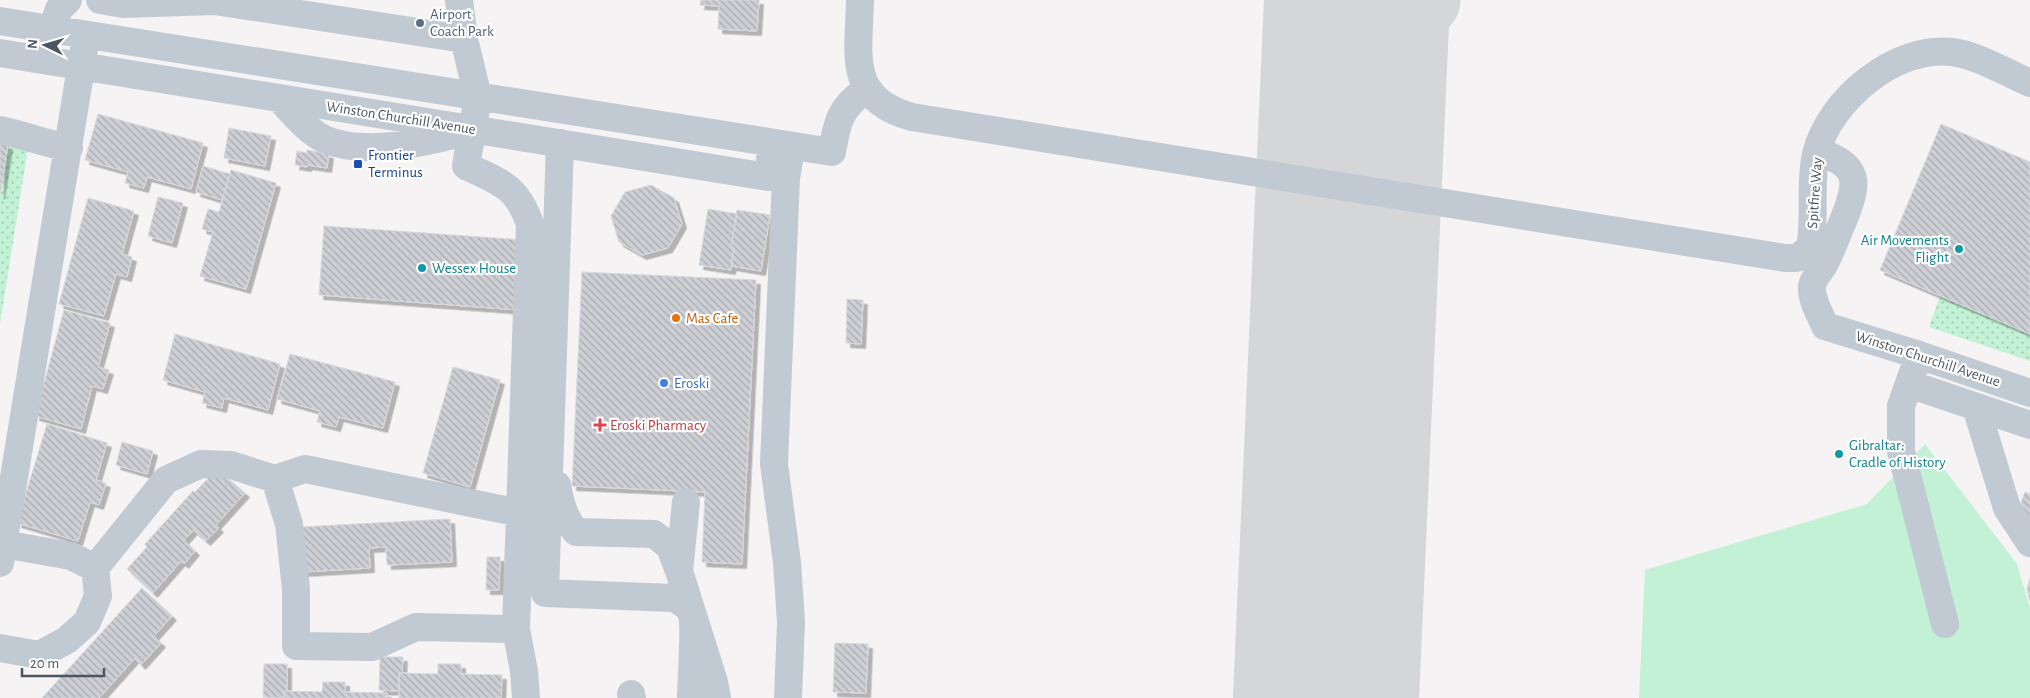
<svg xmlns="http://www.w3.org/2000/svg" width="2030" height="698" font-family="'Alegreya Sans',sans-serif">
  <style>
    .grass { fill: url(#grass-dots) }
    .pitch { fill: #c3f1d5 }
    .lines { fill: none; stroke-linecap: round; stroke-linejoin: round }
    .taxiway { stroke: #d5d6d8; stroke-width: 75 }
    .runway { stroke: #d5d6d8; stroke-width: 186 }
    .building { fill: url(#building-back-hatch); stroke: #d7d9de; filter: url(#shadow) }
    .minor { stroke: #c1cad2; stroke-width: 28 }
    .service-dot { fill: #5c6f8a; stroke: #fff; stroke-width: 2 }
    .transit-dot { fill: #1a4fb4; stroke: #fff; stroke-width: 2 }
    .culture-dot { fill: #0f9aa8; stroke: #fff; stroke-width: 2 }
    .food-dot { fill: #e8710a; stroke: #fff; stroke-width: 2 }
    .shop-dot { fill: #3f7fe0; stroke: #fff; stroke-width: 2 }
    .health-dot { fill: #e0444e; stroke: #fff; stroke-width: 2 }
    .labels { text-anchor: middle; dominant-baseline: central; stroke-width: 4.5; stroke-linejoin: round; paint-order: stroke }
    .service-label { font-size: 15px; fill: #4e5e75; stroke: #fff; text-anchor: start }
    .street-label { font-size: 15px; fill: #4a5661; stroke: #fff }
    .transit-label { font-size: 15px; fill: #164399; stroke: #fff; text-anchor: start }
    .culture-label { font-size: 15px; fill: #0d838f; stroke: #fff; text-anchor: start }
    .food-label { font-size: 15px; fill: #c56008; stroke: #fff; text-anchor: start }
    .shop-label { font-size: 15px; fill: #366cbe; stroke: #fff; text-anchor: start }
    .health-label { font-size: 15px; fill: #be3a42; stroke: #fff; text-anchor: start }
  </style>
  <defs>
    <pattern id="grass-dots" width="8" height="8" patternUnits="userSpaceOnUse" patternTransform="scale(1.25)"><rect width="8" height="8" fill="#c3f1d5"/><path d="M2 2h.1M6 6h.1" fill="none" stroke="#a0c6b0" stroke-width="1.8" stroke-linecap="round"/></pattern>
    <pattern id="building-back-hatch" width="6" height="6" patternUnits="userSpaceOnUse" patternTransform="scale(1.25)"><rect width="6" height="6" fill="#cdcfd5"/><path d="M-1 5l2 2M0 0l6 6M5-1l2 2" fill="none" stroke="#a8abb0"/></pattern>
    <filter id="shadow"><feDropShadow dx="4.5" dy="4.5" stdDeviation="0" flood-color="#0004"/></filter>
  </defs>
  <rect width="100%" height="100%" fill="#f5f3f3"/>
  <path class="grass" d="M8,145l20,3 -28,176v-129z
    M1940,296l90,38v27l-101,-34z"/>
  <path class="pitch" d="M1925,444l92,120 13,44v90h-391l6,-128 222,-66z"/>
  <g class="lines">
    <path class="taxiway" d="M1350,166c6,-26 10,-54 18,-79 11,-33 31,-62 55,-87"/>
    <path class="runway" d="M1326,698l31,-698"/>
  </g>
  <path class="building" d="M701,0h58l-2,31 -39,-2 1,-23 -19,-1z
    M98,114l105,29 -12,46 -44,-12 -3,11 -19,-5 3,-11 -43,-12z
    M1941,124l89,38v172l-150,-64z
    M229,128l42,8 -6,30 -41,-8z
    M0,144l8,1 -8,50z
    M307,150l22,4 -2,14 -19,-3 -1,2 -12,-2 2,-14 10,2z
    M203,166l27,8 -8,26 -26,-8z
    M231,170l45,13 -30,106 -46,-13 13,-44 -11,-3 6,-20 11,3z
    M651,185l23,13 8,26 -14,24 -26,7 -23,-13 -8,-26 14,-24z
    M158,197l25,6 -11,40 -24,-7z
    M88,198l46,13 -12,43 10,3 -5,20 -11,-3 -12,42 -45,-12z
    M708,209l29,5 -6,34h3l-3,22 -32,-5z
    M737,210l33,5 -9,56 -30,-5 3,-18h-3z
    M324,226l201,14 -6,70 -200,-15z
    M582,272l174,8 -14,284 -40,-2 3,-70 -133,-6z
    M847,299l16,1 -2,44 -15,-1z
    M64,310l46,13 -12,44 11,3 -6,19 -11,-3 -11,43 -46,-13z
    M175,334l105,30 -12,46 -44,-12 -2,10 -20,-5 3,-11 -42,-12z
    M290,354l105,28 -12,46 -44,-11 -3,10 -19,-5 3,-11 -43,-12z
    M453,367l47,13 -30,107 -47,-14z
    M47,424l60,19 -11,37 10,3 -7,22 -9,-3 -12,39 -61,-18z
    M122,442l31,9 -6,23 -31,-9z
    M217,469l28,24 -29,32 3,3 -13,13 -13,-11 -9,10 11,11 -11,13 -3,-3 -28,32 -26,-24 20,-22 -2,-3 48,-53 2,1z
    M2025,492l5,2v46l-13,-26z
    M450,519l2,43 -65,3 -1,-18 -17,1 1,20 -68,4 -2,-45z
    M487,557h13l-1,33h-13z
    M2030,578v23l-3,-12z
    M142,588l30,28 -18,20 7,7 -20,22 -6,-7 -36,40h-57z
    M835,643l33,1 -2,49 -33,-1z
    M380,657h23l-1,16h-3v18l-20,-1z
    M264,664h23v27h-3v7l-21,-1z
    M438,664h23v10l41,1 -1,23h-102v-25l39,1z
    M323,682h22v10l42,1 -1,5h-102v-7l38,1z"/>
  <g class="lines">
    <path class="minor" d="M100,0l23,4 92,-3 249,38
      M459,0l5,39 14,58 -12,69c34,16 51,20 64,58l-14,405
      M860,0c-1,55 -14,99 52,117l873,141h12l13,-10c6,-31 -1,-63 6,-94 13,-54 80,-109 136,-102 25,3 55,21 78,31
      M0,21l832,131c5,-30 8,-45 35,-63
      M52,30l7,-21 9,-9
      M0,53l768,124 4,-34
      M279,98c13,14 28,33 45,41 39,17 101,4 140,-7
      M0,130c23,5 45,13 69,18
      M560,143l-15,450 128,5c7,3 14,7 18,14 5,11 0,71 0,86
      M1817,151c44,15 42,31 26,70 -6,14 -11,28 -18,42 -4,7 -12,16 -13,23 -1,14 8,28 13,40l94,29 111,38
      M1919,355l-18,51v45l44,173
      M1909,384l121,41
      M1976,407l31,101 23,35
      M275,479l14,45 7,65v57l76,1 44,-20 100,2 8,42 2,27
      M557,485c3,17 7,33 19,47l78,2 16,13 9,24 35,111 3,16
      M0,563l84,-514
      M95,568l71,-88 35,-16 30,1 44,14 30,-10 215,44
      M679,571l7,-69
      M0,648l39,7 28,-15 20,-18 11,-26 -3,-28 -24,-12 -68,-12
      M631,694l1,4
      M788,698l3,-76 -4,-60 -13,-98 12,-285 5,-32"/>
  </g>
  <circle class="service-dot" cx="420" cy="23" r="5"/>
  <rect class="transit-dot" x="353" y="159" width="10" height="10" rx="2.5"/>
  <g class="culture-dot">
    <circle cx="1959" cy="249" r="5"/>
    <circle cx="422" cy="268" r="5"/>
    <circle cx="1839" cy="454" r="5"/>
  </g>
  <circle class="food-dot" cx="676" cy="318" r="5"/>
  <circle class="shop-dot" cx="664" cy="383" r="5"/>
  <path class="health-dot" d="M597.5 417.5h5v5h5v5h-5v5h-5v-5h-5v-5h5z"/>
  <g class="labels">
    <g class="service-label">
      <text x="430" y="14">Airport<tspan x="430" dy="17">Coach Park</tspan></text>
    </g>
    <g class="street-label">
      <text transform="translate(401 118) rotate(9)">Winston Churchill Avenue</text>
      <text transform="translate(1815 193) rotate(-86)">Spitfire Way</text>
      <text transform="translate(1928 359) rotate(18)">Winston Churchill Avenue</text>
    </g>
    <g class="transit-label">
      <text x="368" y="155">Frontier<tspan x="368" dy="17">Terminus</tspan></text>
    </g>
    <g class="culture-label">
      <text x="1949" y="240" text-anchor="end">Air Movements<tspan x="1949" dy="17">Flight</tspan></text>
      <text x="432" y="268">Wessex House</text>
      <text x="1849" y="445">Gibraltar:<tspan x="1849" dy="17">Cradle of History</tspan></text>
    </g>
    <g class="food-label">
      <text x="686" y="318">Mas Cafe</text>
    </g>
    <g class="shop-label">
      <text x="674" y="383">Eroski</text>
    </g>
    <g class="health-label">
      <text x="610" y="425">Eroski Pharmacy</text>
    </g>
  </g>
  <g transform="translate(45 45) rotate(275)" stroke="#ffffff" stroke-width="4" paint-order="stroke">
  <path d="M0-4L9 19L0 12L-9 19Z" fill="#4a5661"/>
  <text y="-8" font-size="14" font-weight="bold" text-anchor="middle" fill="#4a5661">N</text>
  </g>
  <path d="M22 668v8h82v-8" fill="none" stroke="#4a5661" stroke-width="2.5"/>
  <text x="30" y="668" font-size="15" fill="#4a5661" stroke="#ffffff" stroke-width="4" paint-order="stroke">20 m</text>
</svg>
